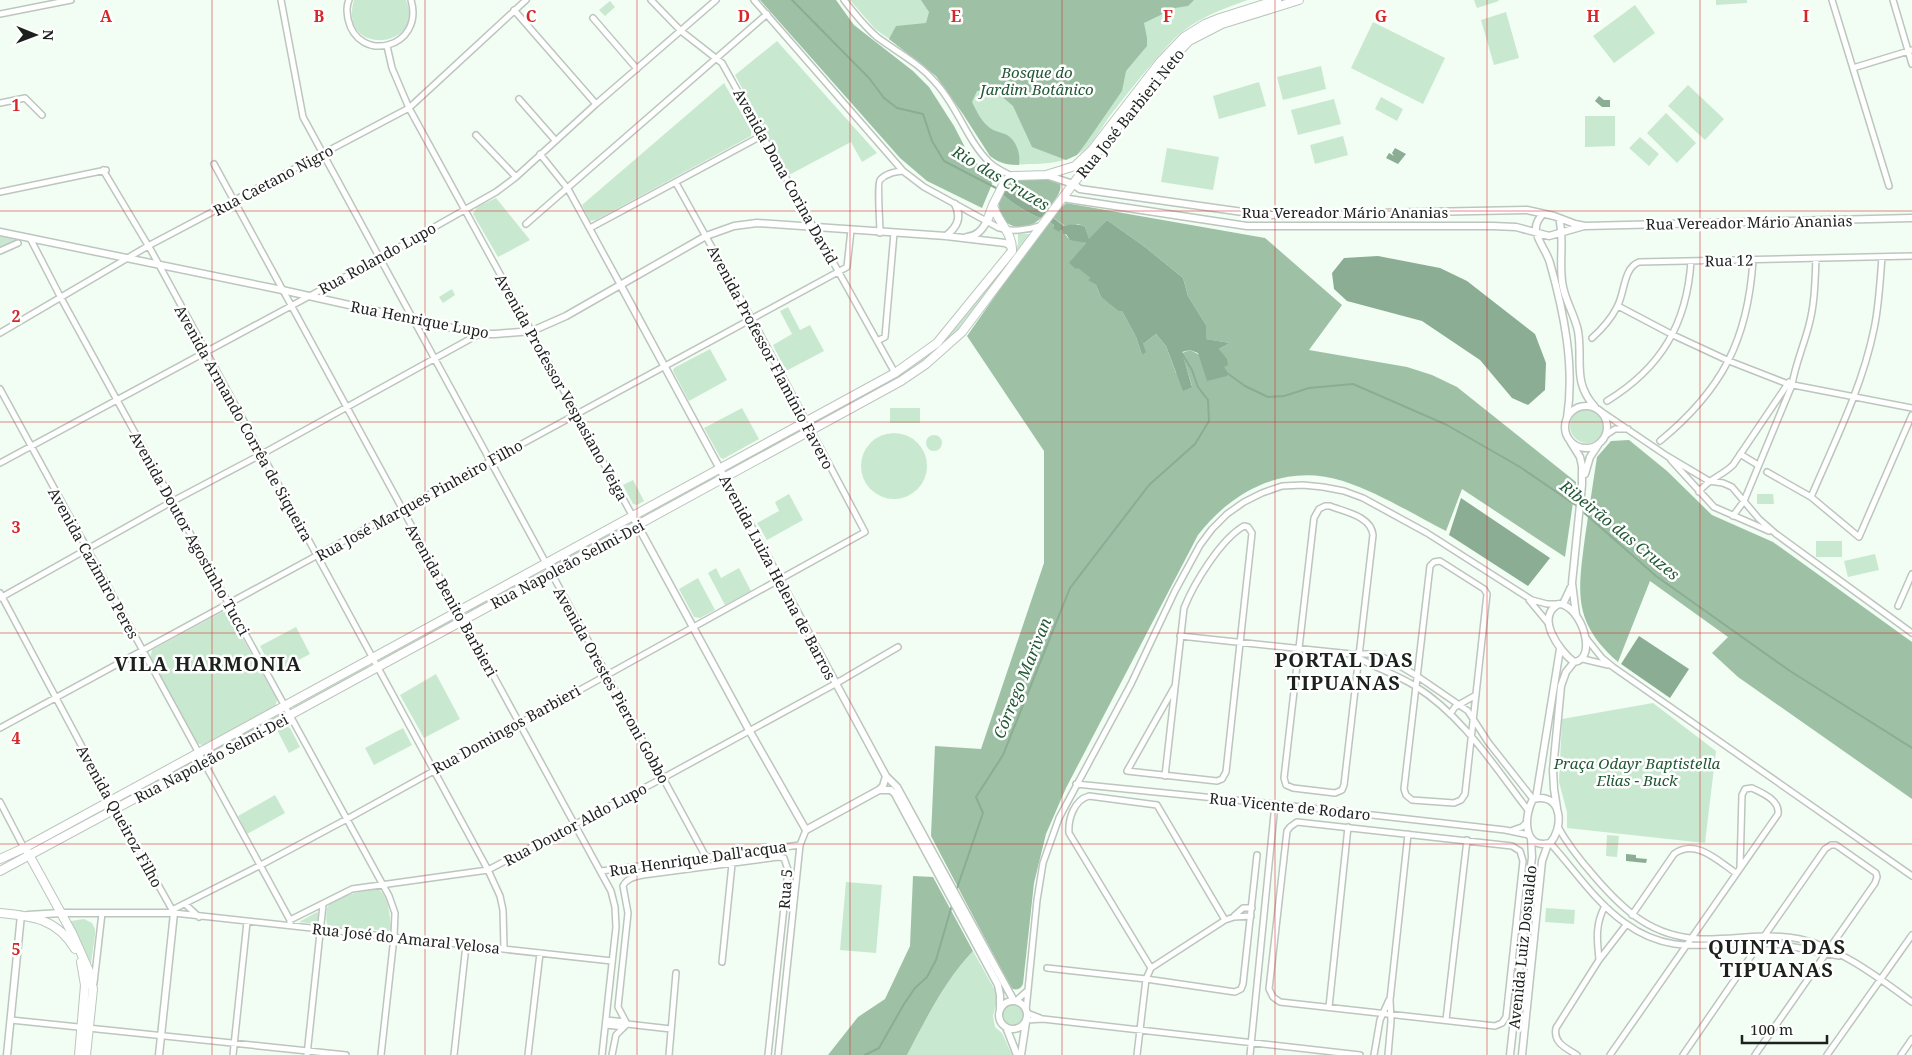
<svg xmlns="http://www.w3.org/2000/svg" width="1912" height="1055" font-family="'Noto Serif',serif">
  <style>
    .green { fill: #c8e9d0 }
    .forest { fill: #9ec1a6 }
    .water { fill: #8bad93 }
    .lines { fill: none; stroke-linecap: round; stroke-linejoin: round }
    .stream { stroke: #8bad93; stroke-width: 2 }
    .minor-casing { stroke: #bcc6be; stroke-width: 8 }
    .tertiary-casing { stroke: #bcc6be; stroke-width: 9 }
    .secondary-casing { stroke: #bcc6be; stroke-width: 10 }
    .minor { stroke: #fff; stroke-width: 5 }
    .tertiary { stroke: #fff; stroke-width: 6 }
    .secondary { stroke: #fff; stroke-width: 8 }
    .grid { fill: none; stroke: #d62828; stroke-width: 1; stroke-opacity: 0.55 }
    .labels { text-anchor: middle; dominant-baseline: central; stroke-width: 5; stroke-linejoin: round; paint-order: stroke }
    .park-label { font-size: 15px; font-style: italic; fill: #215834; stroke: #fff }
    .street-label { font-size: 15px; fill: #1d211e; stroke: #fff }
    .water-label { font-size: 16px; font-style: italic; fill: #225935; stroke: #fff }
    .district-label { font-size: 20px; font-weight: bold; letter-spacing: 1px; fill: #1d211e; stroke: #fff }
    .grid-label { font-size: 16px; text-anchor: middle; font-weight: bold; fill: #d62828; stroke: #fff; stroke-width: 5; stroke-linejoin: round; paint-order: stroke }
  </style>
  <rect width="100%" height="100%" fill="#f2fdf4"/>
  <path class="green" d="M354,0h52c22,49 -69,58 -52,0z
    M850,0h398c-28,10 -54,19 -76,41 -22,24 -43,50 -63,76 -8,11 -17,29 -29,36 -15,9 -33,11 -51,11 -14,1 -27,2 -39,-8l-27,-42 -27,-38 -38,-31 -23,-16z
    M1474,0h24l1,1 -22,7z
    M1716,0h31v3l-31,2z
    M610,1l5,6 -10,9 -6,-6z
    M1635,5l20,28 -41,30 -21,-27z
    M1506,12l13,46 -25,7 -13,-45z
    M1373,22l72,36 -22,46 -72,-36z
    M777,41l100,112 -15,9 -11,-20 -62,33 -54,-100z
    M1321,66l5,23 -43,11 -6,-23z
    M1259,82l7,24 -47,13 -6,-23z
    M724,83l27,47v6l-155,84 -6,1 -8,-16z
    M1688,85l36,34 -19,21 -37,-34z
    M1381,97l22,12 -6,12 -22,-12z
    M1334,99l7,25 -43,11 -7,-25z
    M1666,113l30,30 -19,20 -30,-30z
    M1585,116h30v30l-30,1z
    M1343,136l5,19 -33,9 -5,-19z
    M1640,137l19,17 -10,12 -20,-18z
    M1167,148l52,9 -6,33 -52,-8z
    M496,198l34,42 -32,17 -25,-43 4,-7z
    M1018,234h13l-74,99 -19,17 -38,29 -85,45 1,-4 119,-73 18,-18 61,-76 4,-9z
    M0,235l17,4v1l-17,7z
    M452,289l3,6 -12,8 -4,-6z
    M788,307l12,23 10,-5 14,26 -38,20 -13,-26 19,-11 -12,-23z
    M710,349l17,31 -38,21 -16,-30 1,-3z
    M742,408l17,31 -36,20 -3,-2 -16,-29z
    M890,408h30v15h-30z
    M1570 426a17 17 0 1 1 34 0a17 17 0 1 1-34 0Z
    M799,428h4l1,2 -73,41h-3l2,-4z
    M861 466a33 33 0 1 1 66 0a33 33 0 1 1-66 0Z
    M926 443a8 8 0 1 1 16 0a8 8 0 1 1-16 0Z
    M713,476l2,2 -73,40 -1,-1v-1z
    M633,480l11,21 -7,4 -4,-1 -10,-19z
    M789,494l14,26 -36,20 -10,-17 22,-12 -4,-9z
    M1757,494h16l1,10h-17z
    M627,523l1,4 -74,39 2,-5z
    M1816,541h26v16h-26z
    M1875,554l4,16 -31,7 -4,-16z
    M716,568l5,10 18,-10 12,23 -26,14 -17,-32z
    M538,571h3v4l-71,38h-3v-3z
    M698,578l17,32 -15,8 -6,-1 -1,-2 -14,-26z
    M222,612l7,1 48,87 -2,7 -71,39 -7,-3 -47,-85 2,-8z
    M453,617l3,1 -1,3 -72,39h-3v-3z
    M296,627l14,27 -36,19 -14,-27z
    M368,665l-1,4 -73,39 -1,-1v-2z
    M436,674l24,45 -36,19 -24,-43z
    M1653,703l63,48 -11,92 -138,-15v-16l-8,-30 3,-63z
    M278,712l3,1 -1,4 -72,38 -1,-2 1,-2z
    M287,726l3,2 10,19 -11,6 -12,-23z
    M403,728l9,17 -38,20 -9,-17z
    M193,759l2,3 -72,41 -2,-3z
    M275,795l10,18 -38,21 -9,-18z
    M103,808h2v4l-69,37 -3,-3z
    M1607,835l12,1 -2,21 -11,-1z
    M846,882l36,3 -6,68 -36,-3z
    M378,889c11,7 12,27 13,40l-2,2 -60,-5 -2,-2c-1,-4 -1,-11 0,-16 5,-12 39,-18 51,-19z
    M1546,908l29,2 -1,14 -29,-2z
    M317,912l2,2 -2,10 -18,-2z
    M84,919l8,4 3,6v6l-4,28h-2l-19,-38 1,-4z
    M973,951l23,41v12l-3,12 2,11 7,6 10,22h-105c19,-36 38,-75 66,-104z
    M1003 1015a10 10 0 1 1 20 0a10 10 0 1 1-20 0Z"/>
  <path class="forest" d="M760,0h76l18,25 59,46 16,16 25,39 17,33 24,18 -13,31 -55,-27 -27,-23z
    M921,0h273l-6,6 -13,2 -31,15 3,15v8l-21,25 -4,20 -36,52 -9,12 -11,5 -34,-13 -19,-41 -20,-17 -16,2 -5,11c5,10 9,19 18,26 4,3 10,4 15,6 11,5 16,19 14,31 -12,0 -20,-2 -29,-9l-27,-42 -27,-38 -47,-37 7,-13 30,-3 3,-11z
    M1023,176l35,4c8,10 -5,21 -11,31l-3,-3 -41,-20 4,-9z
    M1001,193c7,8 30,22 40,25 -21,20 -50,5 -40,-25z
    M1066,203l199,35 77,67 -33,45 98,17 25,8 25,12 119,95 -11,75 -103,-68 -16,42c-33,-17 -67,-38 -103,-50 -58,-18 -110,9 -145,54l-132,253 -20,46 -12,49 -11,101c-2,5 -7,7 -12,4l-80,-152 4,-90 46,3 63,-186v-112l-77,-115 81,-115 6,4 -1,2 10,4 5,7 18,5 -16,20 8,4 12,11 -1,2 7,5 5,12 21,14 14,26 6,18 1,-11 13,-10 10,12 10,27 16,13 -10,-33 8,-3 34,17 -5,-18 11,-6 -25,-4 1,-14 -18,-29 -5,-18 -38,-31 -38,-27 -18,20 -4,-13 -7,-3 -13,2 -13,-9z
    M1629,440l38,31 45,44 61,27 139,100v157l-174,-122 -26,-24 16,-16 -78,-56 -32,81c-46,-40 -40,-70 -33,-125 4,-27 8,-54 12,-80l14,-16z
    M913,876l20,1 40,74c-28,29 -47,68 -66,104h-79l30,-38 27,-18 25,-53z"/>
  <path class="water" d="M1599,96l5,4h6v7h-8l-7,-6z
    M1395,148l11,6 -8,10 -12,-6 3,-5 5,3 -2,-3z
    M1003,188c15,4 34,10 44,23l-6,7c-10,-3 -33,-17 -40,-25z
    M1052,217l12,9c8,-2 14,-3 21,1l4,12 18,-19 38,27 38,31 5,18 18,29v14l24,4 -11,6 8,10 1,6 -4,2 4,6 -1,3 -20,5 -9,-28 -8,-3 -8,2 10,35 -9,4 -17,-45 -10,-12 -13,10 3,8 -4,3 -6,-18 -14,-26h-3l-18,-14 -5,-12 -8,-5 2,-2 -12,-10 -2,1 -7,-6 17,-20 -16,-3 -4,-6h-3v-3l-3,-1 -1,2 -6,-4 1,-3 -6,-4z
    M1378,256l62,12 27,13 68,53 11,29 -1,27 -17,15 -16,-7 -32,-38 -58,-39 -75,-20 -13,-12 -2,-16 12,-15z
    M1461,498l89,60 -22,28 -79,-51z
    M1639,636l50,33 -19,29 -49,-34z
    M1626,854l10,1v3l11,1 -1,4 -20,-2z"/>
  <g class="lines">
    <path class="stream" d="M792,0l77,78 15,20 13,10 26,6 9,27 12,20 54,28
      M1227,373l18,13 23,11 16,-1 25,-8 44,-4 94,41 73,42 57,39
      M1582,511l74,65 134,95 122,77
      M956,891l27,-78 -7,-16 27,-42 67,-167 79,-103 46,-41 14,-23 -1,-21 -10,-13 -6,-17 -11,-18
      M865,1055l14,-7 25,-44 11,-16 12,-11 9,-17 16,-55"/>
    <g class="minor-casing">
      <path id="minor" d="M281,0l22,117 403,740
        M349,0c-3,7 -2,12 -1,19 10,46 77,29 63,-19
        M651,0l30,31 41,32 173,310
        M754,0l149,171 21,16 75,41c12,4 28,2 40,-2
        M844,0c10,13 20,26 33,37 20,15 42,26 58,45 22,23 31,57 54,80 6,6 15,10 23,14
        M1832,0l57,186
        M1893,0l19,64
        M514,10l82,94
        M0,14l71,-14
        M593,18l44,51
        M387,46l5,22 17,40 223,407
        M1853,68l59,-18
        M519,99l36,41
        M0,103l25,-5 17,17
        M476,135l40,42
        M540,154l28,35 52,95
        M214,164l397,727 4,16 1,20 -14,128
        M103,170l49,82 336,618 12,26 3,14 1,38
        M0,192l106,-22
        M526,224l241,-210
        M590,228l173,-93
        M880,233c0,-9 -3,-50 0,-53 6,-7 15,-8 23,-9
        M30,238l31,60 328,598 6,17 -1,24 -13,118
        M0,251l18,-8
        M1618,306l55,29 56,26 59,23 124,24
        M0,333l148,-87 261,-138 117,-108
        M1592,338c10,-9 19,-19 25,-31 8,-14 6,-39 22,-45l273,-6
        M877,341l8,-4 9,-104
        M0,389l290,531
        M1607,401c54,-33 80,-77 84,-140
        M1599,410l68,46 42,25 14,2 9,4 27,32 17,15 136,99
        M1606,435l9,-6h13
        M1660,441c62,-51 88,-101 93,-181
        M1740,454l18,11
        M1671,460l43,47 55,24
        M0,463l380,-205 116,-66 20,-15 80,-73 120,-104
        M1767,472l44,25 48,40 53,-122
        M1699,492c9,-13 23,-16 34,-27l56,-83
        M1811,497c23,-54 51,-109 63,-168 5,-23 6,-48 8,-72
        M1325,506h5c15,6 41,10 43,29l-29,250 -2,5 -7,3 -42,-5 -7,-3 -2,-7 30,-260 5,-9z
        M1733,516l11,-15 48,-116c3,-20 12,-40 17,-60 6,-22 6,-45 7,-67
        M1440,561l44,28 3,5 -22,200 -4,6 -7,3 -42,-3 -6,-5 -2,-6 26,-223 4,-4z
        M0,593l111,208 63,112 438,48
        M0,598l173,-97 89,-47 217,-120
        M1529,600l20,24
        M1898,606l14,-32
        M1180,636l171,18h25l21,10 20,12 51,35 20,31 45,57
        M1586,638l16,20 11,9 299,209
        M1357,657c18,11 39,17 58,29 48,30 79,80 113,124
        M1583,659l25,6
        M1450,714l5,-7 21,-12
        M0,728l847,-461 4,-37
        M1165,776l19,-168c10,-25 37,-69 60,-82l4,1 4,6 -26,239 -4,7 -5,2 -90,-10 48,-85
        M1076,784l199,20 230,26 24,5
        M0,802l24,46
        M1297,822l215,24 8,5 3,10 -17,156 -4,6 -7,3 -215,-24 -7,-5 -4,-8 18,-158 3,-4z
        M1558,827c10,18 22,33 36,49 30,35 58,61 107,63 34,1 66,-7 99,0 40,9 79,39 112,63
        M1513,830l9,-3 5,-5
        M1550,843c24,26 45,59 75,80 46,34 85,19 135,20 27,0 52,9 79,13
        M601,871l199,-26 6,-15
        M185,904l14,13
        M172,910l87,-44 88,-47 518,-287 -113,-213 -76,-136
        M1632,915l42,-61c22,-16 44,7 62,19
        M1234,916l9,-8h9
        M290,925v-5l62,-31 136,-19 175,-92 172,-94 63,-37
        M1599,959c-2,-19 -4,-35 6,-53
        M722,962l10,-98
        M1047,968l99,11 89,13 6,-3 2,-5 14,-129
        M1151,968l-82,-135c-1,-14 5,-33 20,-37l68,9 68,115
        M94,983l8,-70
        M1016,1001l11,-10
        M1329,1007l19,-180
        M1026,1010l11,-110 6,-37 16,-45 72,-134 44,-93 25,-46 12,-16 15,-15 17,-12 18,-9 20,-7 21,-1 20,2 21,4 19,7 64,35 105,67 15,4h12
        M1027,1013l13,5
        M11,1020l335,35
        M606,1020l20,2
        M1026,1020l17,-1 317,36
        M1446,1020l21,-180
        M627,1024l44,5
        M606,1025l18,2
        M233,1055l14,-133
        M307,1055l16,-150
        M454,1055l12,-110
        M528,1055l12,-102
        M612,1055l4,-20 11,-11 -9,-17 10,-94 -5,-27c4,-8 12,-9 20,-11l135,-18 6,1 4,12 -20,185
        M669,1055l7,-82
        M778,1055l22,-210
        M1137,1055l9,-76 5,-11 74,-48 9,-3 17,-1
        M1250,1055l25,-251
        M1374,1055l6,-35 9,-20
        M1388,1055l3,-34 -1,-21 18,-166
        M1577,1055c-11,-7 -24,-12 -21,-27l43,-68 27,-35
        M1610,1055l168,-241c2,-14 -16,-21 -26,-26l-7,1 -3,6 -2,73
        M1683,1055l77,-112
        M1755,1055l120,-172 2,-6 -1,-4 -40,-28h-5l-6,4 -60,86
        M1827,1055l85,-120
        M1901,1055l11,-16"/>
    </g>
    <g class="tertiary-casing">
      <path id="tertiary" d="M1046,175l27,9 7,5 184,26 263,-5 27,6 21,8 10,2 327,-8
        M1062,198l185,28h246l23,1 33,9 35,-10
        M1543,214c-5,5 -8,10 -7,17 2,11 11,21 14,32 14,50 25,103 17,155
        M1559,218c6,22 -1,46 4,69 3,15 12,29 15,44 5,29 -6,51 17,76
        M0,232l282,58 197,44h16l37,-3 34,-15 140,-80 28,-10 23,-3 189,13 59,7 4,2 3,6
        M946,236c11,-9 16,-18 9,-32
        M967,237c10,-1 15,-7 20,-16
        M620,284l266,492 11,11 117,214
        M1565 427a21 21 0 1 1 42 0a21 21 0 1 1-42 0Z
        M1570,441l10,16 2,9v19l-10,98 4,32
        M1585,474l5,-17 8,-12
        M632,515l117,215 57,100 73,-40 4,-4 3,-10
        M1559,604c22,1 40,55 15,58 -14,-10 -40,-46 -15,-58z
        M1563,604l8,-17
        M879,790h12l4,4 103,191 2,10v15
        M1536,798l24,-149
        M1539,798c24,-1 24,31 11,45 -28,7 -26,-28 -17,-44z
        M1557,808l-3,-19 -1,-19 8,-84 5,-14 8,-10
        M28,915l33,-2h113l-15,142
        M999 1015a14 14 0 1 1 28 0a14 14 0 1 1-28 0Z
        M1006,1027l11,28
        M7,1055l14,-140
        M1021,1055l5,-33
        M1510,1055l22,-198 -1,-19
        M1522,1055l20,-194 6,-17"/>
    </g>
    <g class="secondary-casing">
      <path id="secondary" d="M987,221l6,-16
        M28,853l44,80 17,38 4,18 -7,66
        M0,859l24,-11 871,-475 42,-30 75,-92c1,-19 -15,-29 -19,-46l12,-24 7,-5 34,-1 29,-9 17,-16 68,-88 24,-25 21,-13 15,-6 57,-18
        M0,871l290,-156 611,-334 25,-17 36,-32 111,-148 91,-117 25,-26 33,-17 77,-24
        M0,913c33,3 57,6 75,36
        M79,1055l6,-70 -4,-23"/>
    </g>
    <use href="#minor" class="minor"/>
    <use href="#tertiary" class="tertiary"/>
    <use href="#secondary" class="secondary"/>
  </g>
  <path class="grid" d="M212,0v1055M425,0v1055M637,0v1055M850,0v1055M1062,0v1055M1275,0v1055M1487,0v1055M1700,0v1055M0,211h1912M0,422h1912M0,633h1912M0,844h1912"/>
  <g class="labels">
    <g class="park-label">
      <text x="1037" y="72">Bosque do<tspan x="1037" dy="17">Jardim Botânico</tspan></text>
      <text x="1637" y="763">Praça Odayr Baptistella<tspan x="1637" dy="17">Elias - Buck</tspan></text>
    </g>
    <g class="street-label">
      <text transform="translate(1130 113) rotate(-51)">Rua José Barbieri Neto</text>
      <text transform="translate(786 176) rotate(61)">Avenida Dona Corina David</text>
      <text transform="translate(273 180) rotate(-28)">Rua Caetano Nigro</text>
      <text x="1345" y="212">Rua Vereador Mário Ananias</text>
      <text transform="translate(1749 222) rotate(-1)">Rua Vereador Mário Ananias</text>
      <text transform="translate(377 258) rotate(-29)">Rua Rolando Lupo</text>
      <text transform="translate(1729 260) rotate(-1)">Rua 12</text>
      <text transform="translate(420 319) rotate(11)">Rua Henrique Lupo</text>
      <text transform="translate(771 357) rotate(62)">Avenida Professor Flamínio Favero</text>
      <text transform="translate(562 387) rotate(61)">Avenida Professor Vespasiano Veiga</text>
      <text transform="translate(244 423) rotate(61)">Avenida Armando Corrêa de Siqueira</text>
      <text transform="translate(419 500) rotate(-29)">Rua José Marques Pinheiro Filho</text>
      <text transform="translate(190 533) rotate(61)">Avenida Doutor Agostinho Tucci</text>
      <text transform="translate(94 563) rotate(61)">Avenida Cazimiro Peres</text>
      <text transform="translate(567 564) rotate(-28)">Rua Napoleão Selmi-Dei</text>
      <text transform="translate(778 577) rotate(62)">Avenida Luiza Helena de Barros</text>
      <text transform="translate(452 600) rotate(61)">Avenida Benito Barbieri</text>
      <text transform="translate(612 685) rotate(61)">Avenida Orestes Pieroni Gobbo</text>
      <text transform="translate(506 729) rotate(-29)">Rua Domingos Barbieri</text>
      <text transform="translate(211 758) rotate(-28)">Rua Napoleão Selmi-Dei</text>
      <text transform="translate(1290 806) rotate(6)">Rua Vicente de Rodaro</text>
      <text transform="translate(120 816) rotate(61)">Avenida Queiroz Filho</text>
      <text transform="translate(575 824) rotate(-28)">Rua Doutor Aldo Lupo</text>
      <text transform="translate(698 858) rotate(-8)">Rua Henrique Dall'acqua</text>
      <text transform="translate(785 889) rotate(-86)">Rua 5</text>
      <text transform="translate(406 938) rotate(6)">Rua José do Amaral Velosa</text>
      <text transform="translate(1522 947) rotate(-84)">Avenida Luiz Dosualdo</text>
    </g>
    <g class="water-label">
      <text transform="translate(1001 178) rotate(31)">Rio das Cruzes</text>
      <text transform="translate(1620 530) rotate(39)">Ribeirão das Cruzes</text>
      <text transform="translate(1022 678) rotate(-68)">Córrego Marivan</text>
    </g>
    <g class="district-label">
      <text x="1344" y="659">PORTAL DAS<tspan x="1344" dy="23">TIPUANAS</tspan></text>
      <text x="208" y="663">VILA HARMONIA</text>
      <text x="1777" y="946">QUINTA DAS<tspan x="1777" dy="23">TIPUANAS</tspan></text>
    </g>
  </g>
  <g class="grid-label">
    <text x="106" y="22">A</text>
    <text x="319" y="22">B</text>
    <text x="531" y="22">C</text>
    <text x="744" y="22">D</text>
    <text x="956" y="22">E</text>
    <text x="1168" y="22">F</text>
    <text x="1381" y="22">G</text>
    <text x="1593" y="22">H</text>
    <text x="1806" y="22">I</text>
    <text x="16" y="111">1</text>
    <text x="16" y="322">2</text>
    <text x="16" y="533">3</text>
    <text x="16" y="744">4</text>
    <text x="16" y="955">5</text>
  </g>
  <g transform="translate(35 35) rotate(91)" stroke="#ffffff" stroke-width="4" paint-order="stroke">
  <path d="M0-4L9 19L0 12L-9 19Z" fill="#1d211e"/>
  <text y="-8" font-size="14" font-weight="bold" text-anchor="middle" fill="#1d211e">N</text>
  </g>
  <path d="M1742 1035v8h85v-8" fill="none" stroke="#1d211e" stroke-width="2.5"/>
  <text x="1750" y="1035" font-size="15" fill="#1d211e" stroke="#ffffff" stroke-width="4" paint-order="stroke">100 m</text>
</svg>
